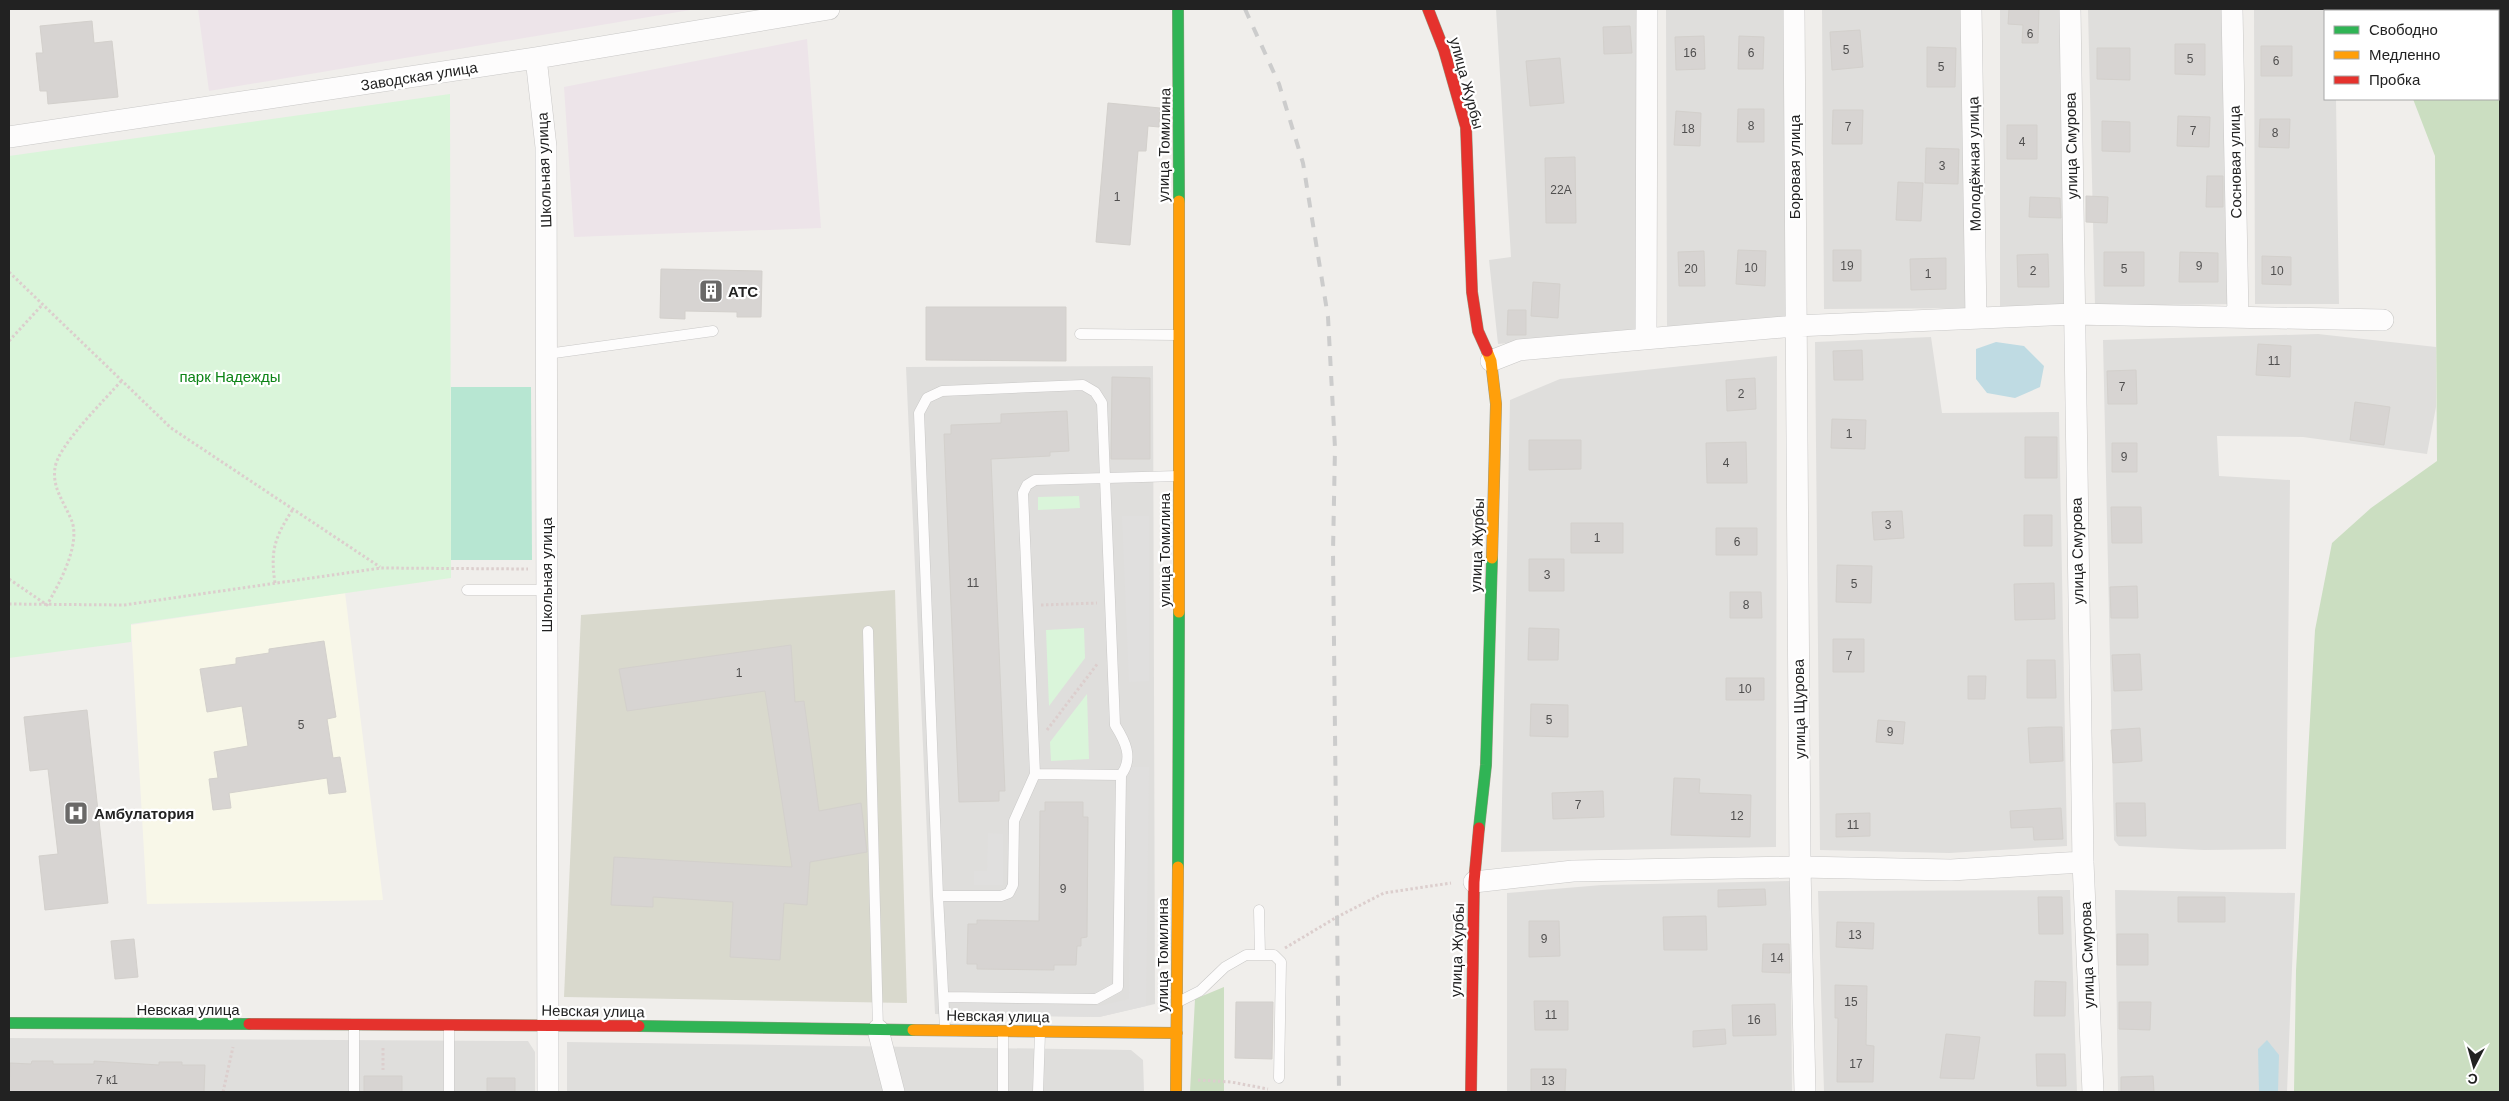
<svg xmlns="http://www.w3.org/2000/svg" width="2509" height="1101" font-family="Helvetica,sans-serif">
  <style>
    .residential { fill: #dfdedc }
    .industrial { fill: #ede4e9 }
    .education { fill: #f8f7e8 }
    .construction { fill: #d9d9cd }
    .forest { fill: #cbdec1 }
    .park { fill: #daf5da }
    .pitch { fill: #b7e6d2 }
    .parking { fill: #e0dfde }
    .water { fill: #bfdbe3 }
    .building { fill: #d7d4d2; stroke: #d3d0cc }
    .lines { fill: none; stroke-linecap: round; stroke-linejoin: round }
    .lane-casing { stroke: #c9c8c7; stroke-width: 11 }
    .street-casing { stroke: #c9c8c7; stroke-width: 22 }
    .fast-casing { stroke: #999a82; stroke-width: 12 }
    .slow-casing { stroke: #999a82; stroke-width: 12 }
    .jam-casing { stroke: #999a82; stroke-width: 12 }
    .path { stroke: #dccecd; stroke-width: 3; stroke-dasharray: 2.5 2.5; stroke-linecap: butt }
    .lane { stroke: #fdfcfc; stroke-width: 10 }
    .street { stroke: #fdfcfc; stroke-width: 21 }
    .fast { stroke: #30b455; stroke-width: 11 }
    .slow { stroke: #ff9f0a; stroke-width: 11 }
    .jam { stroke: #e5322d; stroke-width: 11 }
    .rail { stroke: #ccc; stroke-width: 4; stroke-dasharray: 10 10; stroke-linecap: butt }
    .labels { text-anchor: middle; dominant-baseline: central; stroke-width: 4.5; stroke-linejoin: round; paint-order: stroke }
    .number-label { font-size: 12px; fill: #4f4e4e }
    .street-label { font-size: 15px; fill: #222; stroke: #fff }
    .poi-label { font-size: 15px; font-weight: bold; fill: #222; stroke: #fff; text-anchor: start }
    .park-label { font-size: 15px; fill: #0c8416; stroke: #fff }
  </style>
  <rect width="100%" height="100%" fill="#f0eeeb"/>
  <path class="residential" d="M1496,9h145l-3,322 -140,13 -9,-84 22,-3z
    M1666,9h128l-3,311 -124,7z
    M1822,9h157l-2,299 -153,1z
    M2000,9h69l4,300 -73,-2z
    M2088,9h143l4,295 -140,2z
    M2254,9h80v2h-9v88h11l3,205h-84z
    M2318,334l118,13v60l-9,47 -124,-17 -86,-1 2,40 71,4 -4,369 -82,1 -85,-4 -5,-6 -11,-500z
    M1931,337l11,76 117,-1 8,434 -118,7 -129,-3 -5,-508z
    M1777,356l-1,491 -275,5 9,-452 50,-21z
    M1153,366l2,638 -56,13 -164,-3 -29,-647z
    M1790,881l2,211h-285v-199l95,-8z
    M2070,890l7,202h-253l-6,-201z
    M2115,890l180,3 -8,199h-169z
    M9,1038l519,3 7,11v40h-526z
    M567,1042l564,8 12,10 1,32h-577z"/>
  <path class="industrial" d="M198,9h498l-487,82z
    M807,39l14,189 -247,9 -10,-150z"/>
  <path class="education" d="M345,593l38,307 -236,4 -16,-279z"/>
  <path class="construction" d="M895,590l12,413 -343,-6 17,-382z"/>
  <path class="forest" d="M2379,9h121v1083h-206l2,-121 19,-341 17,-87 39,-35 66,-47 -2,-305 -22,-57h85v-88h-118z
    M1224,987v105h-34l5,-93z"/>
  <path class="park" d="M450,94l1,484 -320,46v18l-122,16v-502z
    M1079,496l1,12 -42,2v-13z
    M1084,628l1,30 -36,48 -3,-76z
    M1087,694l2,65 -38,2 -1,-19z"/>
  <path class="pitch" d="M451,387h80l1,173h-81z"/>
  <path class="parking" d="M1122,516h27v165l-20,1z
    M1130,767h19l-3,239 -47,11 -139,-2v-12l139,3 30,-7z
    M988,833l15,1v51h-29v-14h13z"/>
  <path class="water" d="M1996,342l28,4 20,20 -4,21 -25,11 -28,-5 -11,-14v-30z
    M2267,1040l12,15 -1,37h-19l-1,-43z"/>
  <path class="building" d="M2009,9h30l-1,34h-16l1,-18 -15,-1z
    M92,21l2,22 18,-2 6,56 -70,7 -1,-13h-7l-4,-38h7l-3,-27z
    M1630,26l2,27 -28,1 -1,-27z
    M1860,30l3,37 -31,3 -2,-38z
    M1704,36l1,33 -29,1 -1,-33z
    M1739,36l25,1 -1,32h-25z
    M2175,44h30v31l-30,-1z
    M2261,46h31v30h-31z
    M1927,47l29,1 -1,39h-28z
    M2097,48h33v32l-33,-1z
    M1560,58l4,45 -34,3 -4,-45z
    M1108,103l52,5 -1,19 -11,-1 -2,25h-8l-8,94 -34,-3z
    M1738,109h26v33h-27z
    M1833,110h30l-1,34h-30z
    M1676,111l25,2 -1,33 -26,-1z
    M2178,116l32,1 -1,30 -32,-1z
    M2260,119h30l-1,29 -30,-1z
    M2102,121l28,1v30l-28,-1z
    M2007,125h30v34h-30z
    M1926,148l33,1 -1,35 -33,-1z
    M1575,157l1,66h-30l-1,-65z
    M2207,176h16v31h-17z
    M1898,182l25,1 -2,38 -25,-1z
    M2086,196l22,1 -1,26 -21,-1z
    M2030,197l30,1 1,20 -32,-1z
    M1738,250l28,1 -1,35 -29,-2z
    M1833,250h28v31h-28z
    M1704,251l1,35h-26l-1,-34z
    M2104,252h40v34h-40z
    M2180,252l38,1v29h-39z
    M2048,254l1,33h-31l-1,-32z
    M2262,256l29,1v28l-29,-1z
    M1946,258v31l-35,1 -1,-31z
    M661,269l101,2 -1,46h-24v-5l-52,-1v8l-25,-1z
    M1533,282l27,2 -2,34 -27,-2z
    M926,307h140v54l-140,-1z
    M1508,310h18v25h-19z
    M2258,344l33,2 -1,31 -34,-2z
    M1862,350l1,30h-29l-1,-29z
    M2136,370l1,34h-29l-1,-33z
    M1112,377l38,1v81h-39z
    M1755,378l1,31 -29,2 -1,-31z
    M2355,402l35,5 -6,38 -34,-5z
    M1067,411l2,40 -19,1v4l-59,3 14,332h-6v10l-40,1 -15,-368h7v-9l50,-2v-9z
    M1832,419l34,1 -1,29 -34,-1z
    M2025,437h32v41h-32z
    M1529,440h52v29l-52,1z
    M1746,442l1,41h-40l-1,-40z
    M2112,443h25v29h-25z
    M2111,507h30l1,36h-30z
    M1902,511l2,27 -30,2 -2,-28z
    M2024,515h28v31h-28z
    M1571,523h52v30h-52z
    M1716,528h41v27h-41z
    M1529,559h35v32h-35z
    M1837,565l35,1 -1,37 -35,-1z
    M2054,583l1,36 -40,1 -1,-36z
    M2137,586l1,32h-27l-1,-31z
    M1730,592h31l1,26h-32z
    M1529,628l30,1 -1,31h-30z
    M1833,639h31v33h-31z
    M324,641l12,76 -9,2 6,39 7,-1 6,35 -17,2 -2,-16 -98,15 2,15 -18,2 -4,-31 9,-1 -4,-26 34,-6 -6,-40 -35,6 -7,-43 36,-5v-6l33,-5v-4z
    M791,645l4,57 9,-1 15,110 42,-8 6,49 -57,10 -3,43 -23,-2 -4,57 -50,-3 3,-55 -80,-5v10l-42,-2 3,-48 178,10 -27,-176 -138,20 -8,-42z
    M2140,654l2,36 -28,1 -2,-36z
    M2027,660h28l1,38h-29z
    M1968,676h18l-1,23h-17z
    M1726,678h38v22h-38z
    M1531,704l37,1v32l-38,-1z
    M87,710l21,193 -63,7 -6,-54 19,-2 -10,-85 -18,2 -6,-54z
    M1878,720l27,2 -2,22 -27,-2z
    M2048,727h14l1,34 -33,2 -2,-35z
    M2140,728l2,33 -29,2 -2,-33z
    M1674,778l26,1 -1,14 52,2 -1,42 -79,-2z
    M1603,791l1,26 -51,2 -1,-26z
    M1045,802h38v15h5l-1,120 -6,1v8h-4l-1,19h-22v5l-77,-1v-5h-10l1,-40h9v-4l62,1 1,-110h5z
    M2116,803h29l1,33h-29z
    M2061,808l2,31 -29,1 -1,-13 -22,1 -1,-17z
    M1870,813v23l-34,1v-23z
    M1765,889l1,16 -48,2v-17z
    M2038,897h24l1,37h-24z
    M2178,897h47v25h-47z
    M1706,916l1,34h-43l-1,-33z
    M1529,921h30l1,35 -31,1z
    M1837,922l37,1 -1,26 -37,-2z
    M2117,934h31v31h-31z
    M134,939l4,38 -23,2 -4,-38z
    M1763,944h26l1,29 -28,-1z
    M2035,981l31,1 -1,34h-31z
    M1835,985l32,1 -1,59 8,1 -1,36h-36l1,-64h-3z
    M1534,1001h34v29h-33z
    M1236,1002h37l-1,57 -37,-1z
    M2119,1002h32l-1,28 -31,-1z
    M1775,1004l1,31 -43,1 -1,-31z
    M1725,1029l1,15 -33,3v-16z
    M1946,1034l34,3 -6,42 -34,-1z
    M2036,1054h29l1,32h-29z
    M32,1061h21v3h41v-3l65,4v-3h23v3h23l-1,27h-195l1,-29 21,1z
    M1531,1069h35l-1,23h-34z
    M364,1076h38v16h-38z
    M2153,1076l1,16h-33v-15z
    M487,1078h28v14h-28z"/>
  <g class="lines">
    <g class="lane-casing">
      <path id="lane" d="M1080,334l97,1
        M547,354l166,-23
        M467,590h79
        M868,631l10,398
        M1035,774l86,1
        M938,896l-19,-483 8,-15 15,-7 141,-6 12,7 7,11 13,322c10,16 19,33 6,50l-3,212 -22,12 -152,-2
        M1259,910l1,45
        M1180,1001l20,-10 25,-24 21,-12h28l7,7 -2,116
        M449,1026v66
        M945,1029l-7,-133h63l8,-3 4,-8 1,-64 21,-47 -12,-281 4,-8 8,-5 143,-4
        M354,1092v-66
        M1003,1092v-61
        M1038,1092l2,-59"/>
    </g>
    <g class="street-casing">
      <path id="street" d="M1794,9l6,858 5,225
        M1971,9l5,309
        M2070,9l13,853 10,230
        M2232,9l6,307
        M536,58l10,89 2,945
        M9,137l527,-79 293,-49
        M1646,338l1,-329
        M1491,361l28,-11 276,-24 278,-12 310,6
        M1474,882l99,-11 227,-4 151,3 132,-8
        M878,1030l16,62"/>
    </g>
    <g class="fast-casing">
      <path id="fast" d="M1178,9l1,192
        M1479,828l7,-63 6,-207
        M1178,867l1,-255
        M9,1023l240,1
        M639,1026l274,4"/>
    </g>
    <g class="slow-casing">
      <path id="slow" d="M1487,351l4,10 5,43 -4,154
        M1179,612v-411
        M913,1030l264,3
        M1176,1092l2,-225"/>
    </g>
    <g class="jam-casing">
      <path id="jam" d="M1428,9l16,41 22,77 6,165 6,39 9,20
        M249,1024l390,2
        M1471,1092l3,-210 5,-54"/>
    </g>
    <path class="path" d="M9,272l162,156 209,139
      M9,341l34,-37
      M9,579l38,26c12,-21 35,-62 24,-86 -7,-17 -19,-31 -16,-51 3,-23 50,-68 67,-88
      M275,583c-5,-33 0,-46 18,-74
      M9,604l115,1 257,-37 147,1
      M1041,605l56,-2
      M1047,730l51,-67
      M1285,948l52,-31 47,-24 67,-10
      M383,1048v22
      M1198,1080l33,2 37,7
      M223,1092l10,-45"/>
    <use href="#lane" class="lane"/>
    <use href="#street" class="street"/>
    <use href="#fast" class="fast"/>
    <use href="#slow" class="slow"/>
    <use href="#jam" class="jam"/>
    <path class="rail" d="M1245,9l34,75 24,79 25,154 7,131 -2,104 6,540"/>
  </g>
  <defs>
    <g id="building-square" transform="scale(1.25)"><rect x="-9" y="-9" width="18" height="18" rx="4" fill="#6a6968" stroke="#fff"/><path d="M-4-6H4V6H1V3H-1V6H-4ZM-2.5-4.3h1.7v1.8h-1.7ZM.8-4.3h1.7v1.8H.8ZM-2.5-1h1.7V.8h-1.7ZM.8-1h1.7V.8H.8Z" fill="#fff"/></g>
    <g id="hospital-square" transform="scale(1.25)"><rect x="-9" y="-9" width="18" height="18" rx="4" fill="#6a6968" stroke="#fff"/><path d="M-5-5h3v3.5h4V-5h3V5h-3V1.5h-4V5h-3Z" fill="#fff"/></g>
  </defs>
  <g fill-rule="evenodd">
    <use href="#building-square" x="711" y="291"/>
    <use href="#hospital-square" x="76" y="813"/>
  </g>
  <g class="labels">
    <g class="number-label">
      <text x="2030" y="34">6</text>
      <text x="1846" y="50">5</text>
      <text x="1690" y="53">16</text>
      <text x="1751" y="53">6</text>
      <text x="2190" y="59">5</text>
      <text x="2276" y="61">6</text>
      <text x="1941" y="67">5</text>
      <text x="1751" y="126">8</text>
      <text x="1848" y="127">7</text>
      <text x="1688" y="129">18</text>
      <text x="2193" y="131">7</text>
      <text x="2275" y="133">8</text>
      <text x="2022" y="142">4</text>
      <text x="1942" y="166">3</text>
      <text x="1561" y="190">22А</text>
      <text x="1117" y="197">1</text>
      <text x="1847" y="266">19</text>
      <text x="2199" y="266">9</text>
      <text x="1751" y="268">10</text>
      <text x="1691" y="269">20</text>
      <text x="2124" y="269">5</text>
      <text x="2033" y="271">2</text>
      <text x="2277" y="271">10</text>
      <text x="1928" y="274">1</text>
      <text x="2274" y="361">11</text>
      <text x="2122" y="387">7</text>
      <text x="1741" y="394">2</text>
      <text x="1849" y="434">1</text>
      <text x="2124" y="457">9</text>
      <text x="1726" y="463">4</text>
      <text x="1888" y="525">3</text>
      <text x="1597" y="538">1</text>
      <text x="1737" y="542">6</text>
      <text x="1547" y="575">3</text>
      <text x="973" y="583">11</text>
      <text x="1854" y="584">5</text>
      <text x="1746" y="605">8</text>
      <text x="1849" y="656">7</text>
      <text x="739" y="673">1</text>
      <text x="1745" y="689">10</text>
      <text x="1549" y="720">5</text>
      <text x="301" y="725">5</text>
      <text x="1890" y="732">9</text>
      <text x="1578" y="805">7</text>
      <text x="1737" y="816">12</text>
      <text x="1853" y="825">11</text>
      <text x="1063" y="889">9</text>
      <text x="1855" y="935">13</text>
      <text x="1544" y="939">9</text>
      <text x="1777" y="958">14</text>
      <text x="1851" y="1002">15</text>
      <text x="1551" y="1015">11</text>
      <text x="1754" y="1020">16</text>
      <text x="1856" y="1064">17</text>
      <text x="107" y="1080">7 к1</text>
      <text x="1548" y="1081">13</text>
    </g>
    <g class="street-label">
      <text transform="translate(419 76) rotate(-9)">Заводская улица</text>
      <text transform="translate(1467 83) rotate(75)">улица Журбы</text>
      <text transform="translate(1164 145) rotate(-89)">улица Томилина</text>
      <text transform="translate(2071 146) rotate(-91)">улица Смурова</text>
      <text transform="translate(2235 162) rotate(-91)">Сосновая улица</text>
      <text transform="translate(1974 164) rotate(-91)">Молодёжная улица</text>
      <text transform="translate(1794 167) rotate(-90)">Боровая улица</text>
      <text transform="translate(544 170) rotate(-92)">Школьная улица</text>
      <text transform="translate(1477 545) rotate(-88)">улица Журбы</text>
      <text transform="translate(1164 550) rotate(-90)">улица Томилина</text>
      <text transform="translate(2077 551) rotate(-91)">улица Смурова</text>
      <text transform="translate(546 575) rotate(-90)">Школьная улица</text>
      <text transform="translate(1799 709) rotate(-91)">улица Щурова</text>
      <text transform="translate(1457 950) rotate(-88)">улица Журбы</text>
      <text transform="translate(1162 955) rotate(-90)">улица Томилина</text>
      <text transform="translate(2087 955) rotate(-92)">улица Смурова</text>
      <text x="188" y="1009">Невская улица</text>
      <text transform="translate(593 1011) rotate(1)">Невская улица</text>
      <text transform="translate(998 1016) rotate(1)">Невская улица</text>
    </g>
    <g class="poi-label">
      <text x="728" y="291">АТС</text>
      <text x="94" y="813">Амбулатория</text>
    </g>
    <g class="park-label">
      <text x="230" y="376">парк Надежды</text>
    </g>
  </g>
  <rect width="2509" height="1101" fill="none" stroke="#222222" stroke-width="20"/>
  <rect x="2324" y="10" width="175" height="90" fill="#ffffff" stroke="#a7a7a7"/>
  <rect x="2334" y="26" width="25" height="8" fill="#30b455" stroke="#a7a7a7"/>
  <text x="2369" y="35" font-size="15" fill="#222222">Свободно</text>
  <rect x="2334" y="51" width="25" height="8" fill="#ff9f0a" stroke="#a7a7a7"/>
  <text x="2369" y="60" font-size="15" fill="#222222">Медленно</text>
  <rect x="2334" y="76" width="25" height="8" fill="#e5322d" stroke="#a7a7a7"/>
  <text x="2369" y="85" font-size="15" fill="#222222">Пробка</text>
  <g transform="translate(2474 1066) rotate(186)" stroke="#ffffff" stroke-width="4" paint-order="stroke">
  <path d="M0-4L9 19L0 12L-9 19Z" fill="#222222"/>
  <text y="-8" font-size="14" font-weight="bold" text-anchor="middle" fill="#222222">С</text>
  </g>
</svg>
